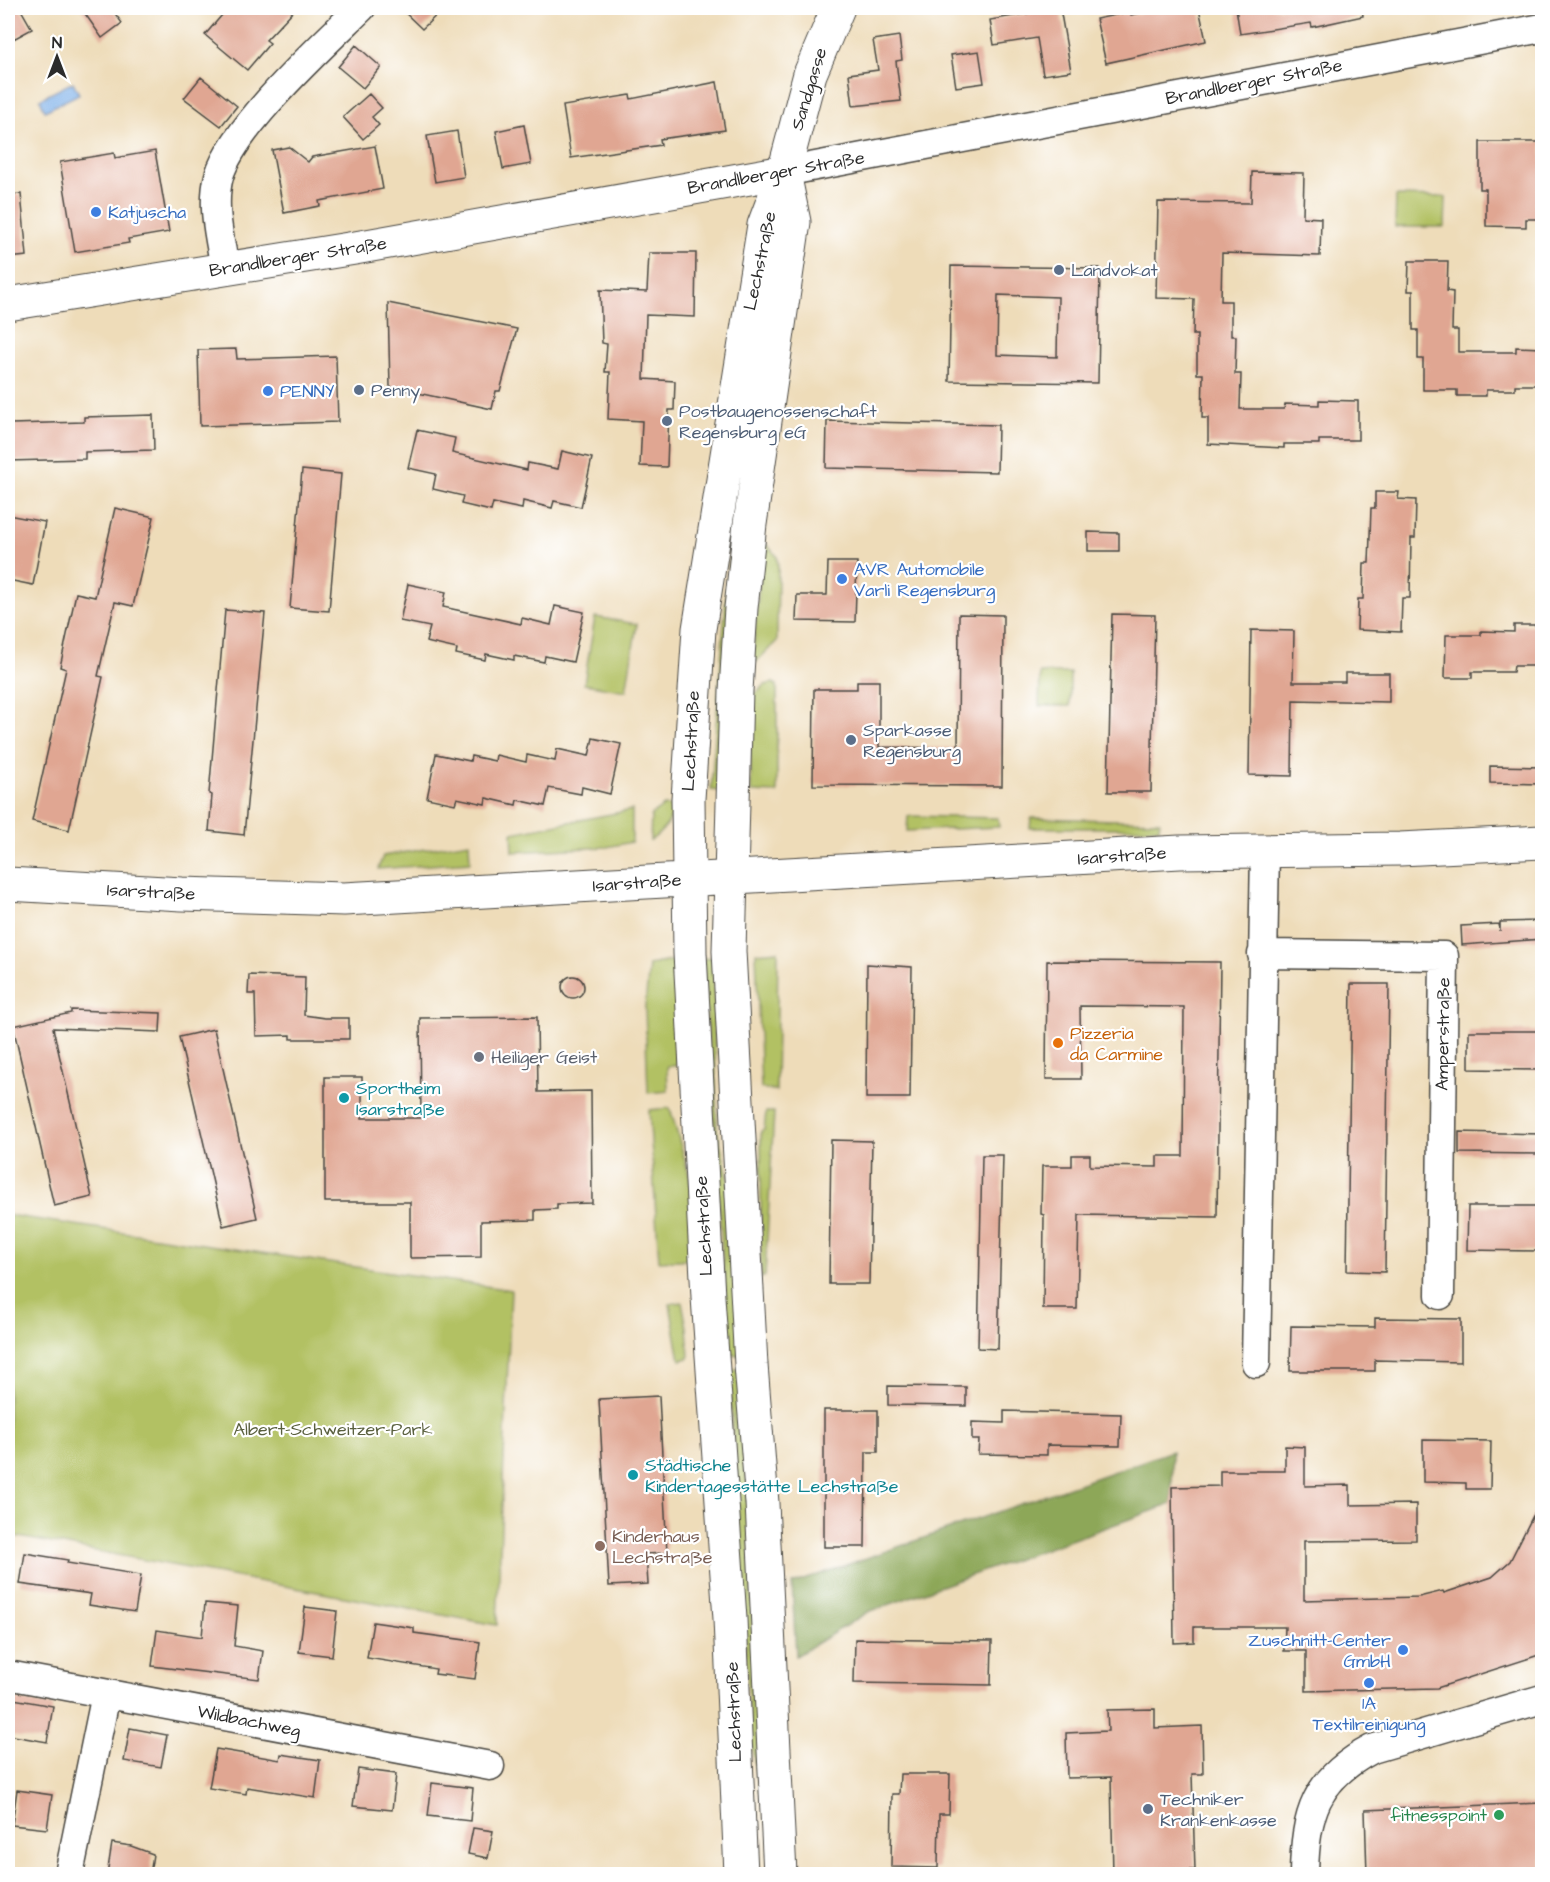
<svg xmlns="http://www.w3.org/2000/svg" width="1550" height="1882" font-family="'Architects Daughter',sans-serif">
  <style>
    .green { fill: #b2c163; stroke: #6e7647; stroke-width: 1.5 }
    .forest { fill: #8da759; stroke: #5c6942; stroke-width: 1.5 }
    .water { fill: #7bafe8; stroke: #536d8a; stroke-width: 1.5 }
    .building { fill: #e0a692; fill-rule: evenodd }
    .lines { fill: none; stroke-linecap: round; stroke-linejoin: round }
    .minor-casing { stroke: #484640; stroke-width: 31 }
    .tertiary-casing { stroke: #484640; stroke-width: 35 }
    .minor { stroke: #fff; stroke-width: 28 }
    .tertiary { stroke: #fff; stroke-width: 33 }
    .shop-dot { fill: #3f7fe0; stroke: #fff; stroke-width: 2 }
    .service-dot { fill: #5c6f8a; stroke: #fff; stroke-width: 2 }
    .food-dot { fill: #e8710a; stroke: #fff; stroke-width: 2 }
    .worship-dot { fill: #6b7280; stroke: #fff; stroke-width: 2 }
    .culture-dot { fill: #0f9aa8; stroke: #fff; stroke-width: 2 }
    .education-dot { fill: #8d6e63; stroke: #fff; stroke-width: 2 }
    .leisure-dot { fill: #2e9e5b; stroke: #fff; stroke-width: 2 }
    .labels { text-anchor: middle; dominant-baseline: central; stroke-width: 4.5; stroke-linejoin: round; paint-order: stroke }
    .street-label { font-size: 18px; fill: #2b2b2b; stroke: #fff }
    .shop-label { font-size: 18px; fill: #366cbe; stroke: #fff; text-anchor: start }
    .service-label { font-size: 18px; fill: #4e5e75; stroke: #fff; text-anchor: start }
    .food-label { font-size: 18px; fill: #c56008; stroke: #fff; text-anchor: start }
    .worship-label { font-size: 18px; fill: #5b616d; stroke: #fff; text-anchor: start }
    .culture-label { font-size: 18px; fill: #0d838f; stroke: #fff; text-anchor: start }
    .park-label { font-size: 18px; fill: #5a603f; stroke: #fff }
    .education-label { font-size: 18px; fill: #785e54; stroke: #fff; text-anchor: start }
    .leisure-label { font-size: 18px; fill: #27864d; stroke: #fff; text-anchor: end }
  </style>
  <rect width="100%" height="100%" fill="#fff"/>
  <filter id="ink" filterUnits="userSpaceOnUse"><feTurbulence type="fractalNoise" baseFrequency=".0167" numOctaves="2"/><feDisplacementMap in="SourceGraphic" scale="12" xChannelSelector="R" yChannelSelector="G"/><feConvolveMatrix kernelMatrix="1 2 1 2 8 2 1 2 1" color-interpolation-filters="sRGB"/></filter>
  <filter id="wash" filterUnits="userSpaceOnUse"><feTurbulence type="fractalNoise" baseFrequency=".008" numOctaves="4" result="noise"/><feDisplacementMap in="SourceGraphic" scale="24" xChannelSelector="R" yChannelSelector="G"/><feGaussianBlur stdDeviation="1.35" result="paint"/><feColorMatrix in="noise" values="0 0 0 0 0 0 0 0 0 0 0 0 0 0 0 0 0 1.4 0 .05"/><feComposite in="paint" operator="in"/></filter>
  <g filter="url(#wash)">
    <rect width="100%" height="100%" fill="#eedcb9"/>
    <path class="green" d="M1396,196l50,1 -1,30h-50z
      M754,364l-33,427 -10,-1 16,-206z
      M763,541l14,15 1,11 -1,74 -21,21h-4z
      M595,617l42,7 -11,67 -42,-7z
      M1040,673h30v33h-31z
      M773,683l4,2v108l-26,-1 -1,-93 15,-14z
      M664,806l10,1c-3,16 -11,24 -24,34l1,-26z
      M632,810v32l-25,5 -94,5 -1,-19z
      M908,816l90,2 1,9 -92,4z
      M1031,818l129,3 -1,7h-129z
      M469,842l1,20 -92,7 5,-13z
      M778,951l-2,140 -15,-3 -5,-135z
      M713,957l4,172 11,46 12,180h-11l-26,-396z
      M677,960l-1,106h-9l1,25 -20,2 -3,-86 4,-42z
      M670,1108l20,70 6,81 -37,2 -10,-151z
      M766,1112h8l-9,164 -4,2v-147l3,-1z
      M8,1215l503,75 -14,335 -489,-90z
      M682,1302l5,25 2,31 -9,2 -10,-56z
      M742,1369l18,424 -9,-50 -22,-373z"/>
    <path class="forest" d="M1172,1451v53l-304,108 -72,44 -4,-72z"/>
    <path class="water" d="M73,82l6,12 -34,17 -5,-12z"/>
    <g id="blocks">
      <path class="building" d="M8,8h12l12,21 -24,13z
        M81,8h30l11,15 -20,15z
        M228,8h68l-30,32 4,3 -23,27 -42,-35z
        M400,8h44l-22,21z
        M1060,8l11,63 -28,4 -6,-37 -43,7 -4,-25z
        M1167,8h32l7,33 -100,22 -10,-44 34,-7 1,3z
        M1236,8h126l1,8 -51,11 -1,-4 -71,11z
        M899,36l3,24 -6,1 5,40 -48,5 -4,-32 29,-4 -5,-30z
        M356,45l25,22 -18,21 -25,-21z
        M979,51l5,32 -28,4 -5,-32z
        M201,77l36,29 -16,20 -37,-28z
        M717,82l8,48 -65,9 1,6 -90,13 -8,-52 67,-11 1,4z
        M369,94l13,14 -10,9 7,8 -16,14 -20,-22z
        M524,125l7,39 -28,5 -7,-38z
        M457,131l7,46 -29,5 -8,-46z
        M1480,142h62v77h-16v8l-40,-1v-37h-6z
        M375,146l8,43 -64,12 1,5 -36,7 -12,-63 17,-3 19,15 4,-5z
        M155,151l14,81 -41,7 1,4 -54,9 -15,-90 54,-9 1,5z
        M1252,172l52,1 -1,44 18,1 -1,38 -98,-3 -1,48h10v35h5l-1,38h6l-1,35h44l1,-5 34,1v-5l39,1v39h-39v4h-35v4l-76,-4v-26h-6l1,-44h-6v-39h-4l1,-36 -38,-1 2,-96 93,1z
        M21,194l6,62 -19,2v-63z
        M649,253h47l-1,64 -49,-2 -2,64 31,2 -1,29h-5l-2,57 -27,-1 2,-45 -34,-2 2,-47h-5l2,-28 -5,-1 -2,-53 47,2z
        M1409,261h39l-1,30 6,1 -1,38h6v22h58v-5l26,1v37h-27v5h-29v6h-29v-6h-34v-31h-5v-29h-5v-39h-5z
        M951,266l149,2 -2,115 -149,-2zM998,295l60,2 -1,60 -60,-2z
        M388,303l129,26 -17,62h-4l-4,18 -102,-22z
        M236,349l1,10 99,-3 2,66 -138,4 -2,-76z
        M153,415l1,35 -69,2v7l-77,2v-30h3v-7l73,-2v-5z
        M827,421l171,4 -1,47 -171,-4z
        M417,430l38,8 -3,15 75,17 1,-7 30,6 4,-18 30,7 -11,49 -27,-6 -2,7 -29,-7 -1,8 -29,-6 -2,8 -30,-7 2,-8 -30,-7 3,-15 -28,-6z
        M302,470l39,4 -12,137 -39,-3z
        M1375,492h24l-1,7 18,1 -1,38h-4l-1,60h-8l-1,34 -44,-2 1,-31h5l1,-36h5l2,-55h4z
        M115,508l39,9 -21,89 -18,-4 -17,74 5,1 -34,153 -37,-9 34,-152 -6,-2 16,-74 19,4z
        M8,515l37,7 -12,63 -25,-5z
        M1088,532l31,1v18h-31z
        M828,562h29l-2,60 -59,-1 1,-26h30z
        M408,584l38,8 -3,15 78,17 1,-6 29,7 4,-19 29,6 -11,50 -28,-6 -1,6 -30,-6v4l-28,-6 -1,6 -29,-6 1,-5 -31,-7 4,-15 -30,-6z
        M225,610l40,3 -21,222 -35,-4 3,-36 -3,-1z
        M959,614l44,1 -1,171 -189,-1 1,-96h43v-8h22v66l79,1z
        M1112,614l43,1 -4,177h-43z
        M1514,625h28v41h-28l-1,6h-41v6h-27l1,-43h35v-4l33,1z
        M1251,630l43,1 -1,51h52v-9h44v29l-96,-2 -1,76 -43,-1z
        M593,738l28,6 -11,50 -28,-7 -1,7 -32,-6 -4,18 -28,-6 -1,5 -30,-7 -1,6 -28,-6 -2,6 -28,-6 9,-44 34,7 1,-5 24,5 1,-6 30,7 1,-7 28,6 2,-12 32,7z
        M1490,766l52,1v17l-52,-1z
        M1542,921v18l-80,6 -1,-19 38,-2 1,7v-9z
        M1047,961l173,1 -3,255 -138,-2 -2,94h-34l1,-94 -3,-1 1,-48h30v-11h18v11l67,1v-11h26l1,-149 -104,-1 1,73h-35z
        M867,964l45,3 -2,131h-44z
        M249,975l56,2 -1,38 21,3h24v21h-58v-4l-35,1 -1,-42h-7z
        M562 987a11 11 0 1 1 22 0a11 11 0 1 1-22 0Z
        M1351,984h38l-4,288 -38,-1z
        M71,1010l90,3 -1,19 -107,-4 39,169 -38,9 -41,-180 58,-13z
        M537,1017l1,75 53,-1 1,112 -35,1v5l-22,1v10l-54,1v36l-71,1v-56h-85v-125h37v41h59l-1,-100z
        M214,1029l43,189 -34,8 -44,-189z
        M1469,1031h73v39l-73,-1z
        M1459,1132l83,2v20l-83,-1z
        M831,1140l41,1 -3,143h-40z
        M982,1155h21l-5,194 -20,-1z
        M1468,1206h74v45l-75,-1z
        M1375,1318l86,1v43l-86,-2v11h-85l1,-45 84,1z
        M888,1386l78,1v19l-78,-1z
        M659,1396l8,157 -21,1 2,30 -39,2 -10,-187z
        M824,1410h54v42h-12l-1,95h-41z
        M1004,1411l117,3 -1,32 -73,-1v10l-69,-1 1,-14h-7v-18l32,1z
        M1423,1440l68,1 -1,48h-24v-6l-43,-1z
        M1285,1446l20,1v39l45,-1v20l66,-1v36l-112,1v59l115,-3 24,-6 1,2 48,-16 18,-16 32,-63v156l-105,34 -131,3v-40h-22l1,-24h-91v15l-20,1 -2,-156 48,-1v-15h65z
        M25,1553l43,7 -1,3 74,12 -6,37 -46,-7 2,-11 -71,-10z
        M205,1603l33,3 -4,40 29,5 -4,28 -107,-13 5,-36 45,7z
        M305,1607l32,4 -5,45 -33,-4z
        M373,1622l41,6v5l66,9 -5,37 -40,-5 1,-5 -69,-11z
        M855,1639l137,2 -1,44 -137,-2z
        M8,1698l45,8 -6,36 -39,-7z
        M1155,1709v19l47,-2 1,48h-11l3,96h-19l1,5h-64l-2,-98 -44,1 -1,-45 42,-2 -1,-21z
        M130,1728l37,7 -6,32 -37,-6z
        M216,1749l64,11 1,-6 39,6 -5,38 -68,-11 -1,7 -37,-6z
        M358,1769l38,5 -4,36 -39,-4z
        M900,1774h50l-1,40h-10l-1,54 -47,-1 1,-73h7z
        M432,1783l41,5 -3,33 -42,-5z
        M17,1790l35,5 -5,34 -35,-4z
        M1542,1803v72h-175l-2,-65z
        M473,1828l20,3 -5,27 -20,-4z
        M112,1843l19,3 22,8 -3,21h-43z"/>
    </g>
  </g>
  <g filter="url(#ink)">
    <use href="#blocks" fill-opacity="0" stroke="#484640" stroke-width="1.5"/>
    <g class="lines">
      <g class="minor-casing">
        <path id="minor" d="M784,172l758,-144
          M225,268c-5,-29 -14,-62 -6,-92 15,-50 103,-130 142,-168
          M1262,954l182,2 -4,339
          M1256,1363l9,-513
          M8,1675l482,91
          M69,1874l37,-180
          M1304,1874c1,-60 11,-95 68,-125l170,-50"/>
      </g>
      <g class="tertiary-casing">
        <path id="tertiary" d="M8,304l347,-56 429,-76
          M8,884l174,10 162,5 836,-47 220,-3 142,-7
          M741,1874l-11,-255 -22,-322 -18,-344 -2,-154 11,-170 65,-404 20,-53 26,-98 28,-66
          M780,1874l-18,-371 -11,-138 -22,-414 7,-260 5,-83 9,-84 44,-302 -10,-49"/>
      </g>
      <use href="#minor" class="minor"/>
      <use href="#tertiary" class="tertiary"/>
    </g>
  </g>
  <g class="shop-dot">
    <circle cx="96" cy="212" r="6"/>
    <circle cx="268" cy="391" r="6"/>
    <circle cx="842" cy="579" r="6"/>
    <circle cx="1403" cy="1650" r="6"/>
    <circle cx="1369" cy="1683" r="6"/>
  </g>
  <g class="service-dot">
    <circle cx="1059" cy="270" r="6"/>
    <circle cx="359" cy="390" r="6"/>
    <circle cx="667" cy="421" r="6"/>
    <circle cx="851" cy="740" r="6"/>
    <circle cx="1148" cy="1809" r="6"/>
  </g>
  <circle class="food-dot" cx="1058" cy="1043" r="6"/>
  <circle class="worship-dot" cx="479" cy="1057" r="6"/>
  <g class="culture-dot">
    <circle cx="344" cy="1098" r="6"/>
    <circle cx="633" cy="1475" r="6"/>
  </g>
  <circle class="education-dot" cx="600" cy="1546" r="6"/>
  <circle class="leisure-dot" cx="1499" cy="1815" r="6"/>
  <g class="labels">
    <g class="street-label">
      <text transform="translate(1254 82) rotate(-11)">Brandlberger Straße</text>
      <text transform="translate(809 89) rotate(-73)">Sandgasse</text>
      <text transform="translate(776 173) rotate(-10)">Brandlberger Straße</text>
      <text transform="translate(298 257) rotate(-9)">Brandlberger Straße</text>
      <text transform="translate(760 261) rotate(-78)">Lechstraße</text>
      <text transform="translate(691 741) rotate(-87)">Lechstraße</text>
      <text transform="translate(1122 856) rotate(-4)">Isarstraße</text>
      <text transform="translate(637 883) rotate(-4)">Isarstraße</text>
      <text transform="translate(151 892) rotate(3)">Isarstraße</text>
      <text transform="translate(1443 1034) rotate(-89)">Amperstraße</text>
      <text transform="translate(704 1226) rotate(-93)">Lechstraße</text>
      <text transform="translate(734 1712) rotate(-92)">Lechstraße</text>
      <text transform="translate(249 1721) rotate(11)">Wildbachweg</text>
    </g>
    <g class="shop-label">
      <text x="108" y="212">Katjuscha</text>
      <text x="280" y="391">PENNY</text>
      <text x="854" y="569">AVR Automobile<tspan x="854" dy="21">Varli Regensburg</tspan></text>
      <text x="1391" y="1640" text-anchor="end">Zuschnitt-Center<tspan x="1391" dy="21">GmbH</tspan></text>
      <text x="1369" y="1703" text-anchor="middle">1A<tspan x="1369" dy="21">Textilreinigung</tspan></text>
    </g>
    <g class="service-label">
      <text x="1071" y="270">Landvokat</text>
      <text x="371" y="390">Penny</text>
      <text x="679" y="411">Postbaugenossenschaft<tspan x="679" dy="21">Regensburg eG</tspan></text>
      <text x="863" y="730">Sparkasse<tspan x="863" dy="21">Regensburg</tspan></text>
      <text x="1160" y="1799">Techniker<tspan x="1160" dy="21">Krankenkasse</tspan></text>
    </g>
    <g class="food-label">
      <text x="1070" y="1033">Pizzeria<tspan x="1070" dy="21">da Carmine</tspan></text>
    </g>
    <g class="worship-label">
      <text x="491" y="1057">Heiliger Geist</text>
    </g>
    <g class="culture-label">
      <text x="356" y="1088">Sportheim<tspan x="356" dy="21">Isarstraße</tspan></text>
      <text x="645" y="1465">Städtische<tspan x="645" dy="21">Kindertagesstätte Lechstraße</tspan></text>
    </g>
    <g class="park-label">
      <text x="333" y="1429">Albert-Schweitzer-Park</text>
    </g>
    <g class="education-label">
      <text x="612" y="1536">Kinderhaus<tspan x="612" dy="21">Lechstraße</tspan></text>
    </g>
    <g class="leisure-label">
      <text x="1487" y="1815">fitnesspoint</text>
    </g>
  </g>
  <rect width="1550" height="1882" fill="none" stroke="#fff" stroke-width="30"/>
  <g transform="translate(57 57)" stroke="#ffffff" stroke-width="4.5" paint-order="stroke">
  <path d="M0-4.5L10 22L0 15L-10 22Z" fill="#2b2b2b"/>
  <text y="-9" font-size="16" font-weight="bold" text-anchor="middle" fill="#2b2b2b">N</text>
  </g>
</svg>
